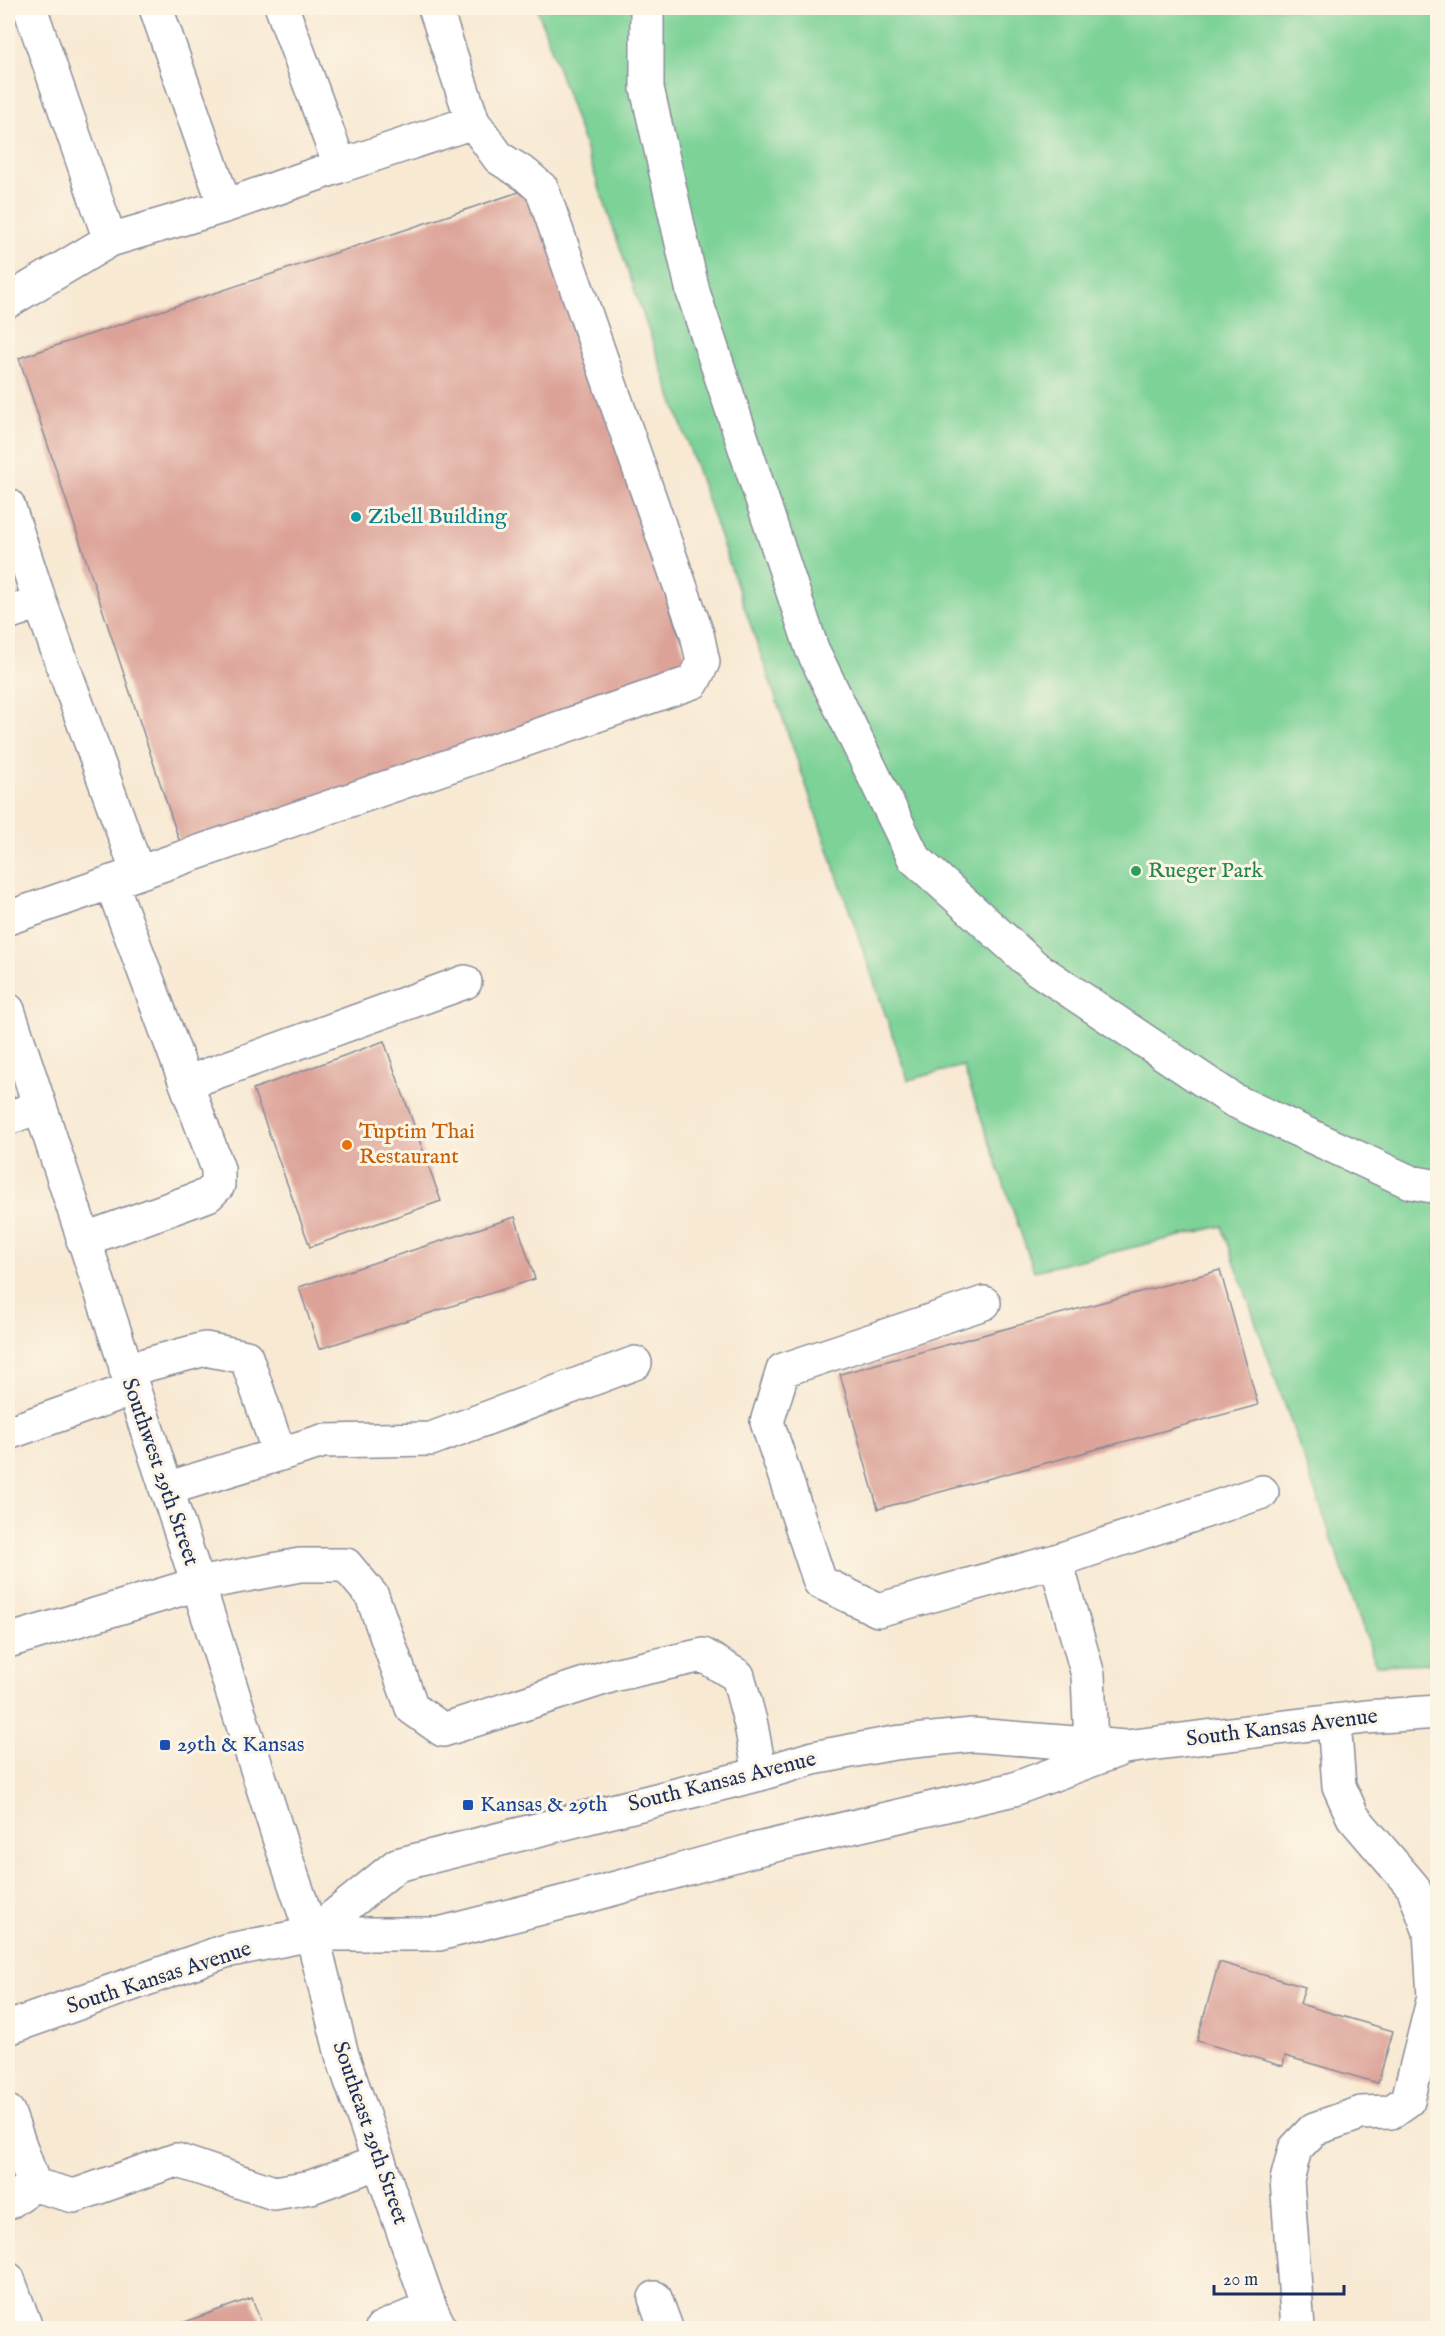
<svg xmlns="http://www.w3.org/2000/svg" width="1445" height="2336" font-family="'IM FELL English',serif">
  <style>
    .green { fill: #7cd297; stroke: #4c807a; stroke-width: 1.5 }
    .building { fill: #dca298 }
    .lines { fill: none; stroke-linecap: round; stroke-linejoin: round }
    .minor-casing { stroke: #8a8c98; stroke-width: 36 }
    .major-casing { stroke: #8a8c98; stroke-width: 36 }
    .minor { stroke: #fff; stroke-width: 33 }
    .major { stroke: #fff; stroke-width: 33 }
    .culture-dot { fill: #0f9aa8; stroke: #fcf5e5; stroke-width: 2 }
    .leisure-dot { fill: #2e9e5b; stroke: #fcf5e5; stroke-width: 2 }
    .food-dot { fill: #e8710a; stroke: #fcf5e5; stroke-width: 2 }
    .transit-dot { fill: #1a4fb4; stroke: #fcf5e5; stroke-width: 2 }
    .labels { text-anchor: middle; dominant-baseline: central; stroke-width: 6; stroke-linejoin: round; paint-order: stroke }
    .culture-label { font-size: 22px; fill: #0d838f; stroke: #fcf5e5; text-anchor: start }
    .leisure-label { font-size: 22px; fill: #27864d; stroke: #fcf5e5; text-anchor: start }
    .food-label { font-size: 22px; fill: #c56008; stroke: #fcf5e5; text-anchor: start }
    .street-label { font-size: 22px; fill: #1b2f5e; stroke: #fcf5e5 }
    .transit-label { font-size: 22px; fill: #164399; stroke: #fcf5e5; text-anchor: start }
  </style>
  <rect width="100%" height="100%" fill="#fcf5e5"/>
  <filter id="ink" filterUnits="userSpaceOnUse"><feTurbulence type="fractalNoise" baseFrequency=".0167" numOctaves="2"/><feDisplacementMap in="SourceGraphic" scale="12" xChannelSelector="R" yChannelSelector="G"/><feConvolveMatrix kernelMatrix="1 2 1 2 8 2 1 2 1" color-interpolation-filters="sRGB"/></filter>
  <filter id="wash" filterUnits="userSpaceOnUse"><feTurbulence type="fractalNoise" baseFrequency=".008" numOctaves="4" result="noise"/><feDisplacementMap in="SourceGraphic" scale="24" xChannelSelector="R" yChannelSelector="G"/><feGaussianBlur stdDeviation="1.35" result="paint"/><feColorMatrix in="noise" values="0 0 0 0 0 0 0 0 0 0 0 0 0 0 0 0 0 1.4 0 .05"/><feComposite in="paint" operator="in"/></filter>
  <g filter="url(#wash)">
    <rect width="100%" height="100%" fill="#f8e9d3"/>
    <path class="green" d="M537,8h900v1655l-61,2 -154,-439 -188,45 -71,-205 -55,14z"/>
    <g id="blocks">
      <path class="building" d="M531,188l161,488 -511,170 -162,-488z
        M384,1041l57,160 -131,46 -57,-158z
        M515,1217l20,62 -216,70 -20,-62z
        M1220,1270l38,135 -380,104 -38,-135z
        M1219,1962l86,25 -5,17 93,27 -15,52 -93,-27 -2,10 -86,-25z
        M252,2298l11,30h-95z"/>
    </g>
  </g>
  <g filter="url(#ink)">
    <use href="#blocks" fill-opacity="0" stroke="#8a8c98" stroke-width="1.5"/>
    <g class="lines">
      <g class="minor-casing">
        <path id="minor" d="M30,8l80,232
          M282,8l58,158 133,-44 -38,-114
          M647,8v80l46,204 119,357 102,209 122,110 197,132 177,82 28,5
          M225,206l115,-40
          M8,301l102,-61 115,-34 -69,-198
          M8,505l32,97 98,271 -130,45
          M8,613l32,-11
          M138,873l555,-191 10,-20 -6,-28 -155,-445 -16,-14 -27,-17 -26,-36
          M186,1083l279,-101
          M8,1118l31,-11
          M83,1240l125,-45 10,-10v-16l-107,-287
          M984,1303l-201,67 -16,52 53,160 58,28 178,-49 32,114 3,69
          M126,1370l79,-21 41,8 33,96
          M8,1433l124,-44
          M166,1489l157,-48 108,-2 204,-76
          M1056,1561l206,-69
          M8,1641l190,-57 102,-19h46l26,31 40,112 31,22 170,-55 90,-20 35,21 13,49 9,49
          M8,2112l26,73
          M34,2185l40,11 102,-36 98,33 37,-6 68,-25
          M8,2203l26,-18
          M8,2279l18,49
          M655,2298l11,30
          M382,2328l48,-20
          M1298,2328l-11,-148 8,-31 19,-20 47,-16 30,-1 17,-12 26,-103 -4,-65 -17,-45 -60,-70 -14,-31 -5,-65"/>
      </g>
      <g class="major-casing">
        <path id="major" d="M8,1010l190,574 81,254 33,96 30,121 88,253 10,20
          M312,1934l85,-69 363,-91 53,-16 81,-15 79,-8 153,12 240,-30 72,-5
          M8,2028l217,-77 87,-17h127l141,-36 170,-47 264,-62 102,-38"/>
      </g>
      <use href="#minor" class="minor"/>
      <use href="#major" class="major"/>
    </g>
  </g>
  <circle class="culture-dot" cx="356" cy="517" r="6"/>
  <circle class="leisure-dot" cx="1136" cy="871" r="6"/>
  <circle class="food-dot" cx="347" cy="1145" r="6"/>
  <g class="transit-dot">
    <rect x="159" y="1739" width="12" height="12" rx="3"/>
    <rect x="462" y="1799" width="12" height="12" rx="3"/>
  </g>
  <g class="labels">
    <g class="culture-label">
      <text x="368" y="517">Zibell Building</text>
    </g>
    <g class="leisure-label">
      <text x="1148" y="871">Rueger Park</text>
    </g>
    <g class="food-label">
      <text x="359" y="1132">Tuptim Thai<tspan x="359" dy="25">Restaurant</tspan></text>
    </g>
    <g class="street-label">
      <text transform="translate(160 1472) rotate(71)">Southwest 29th Street</text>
      <text transform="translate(1282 1728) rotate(-7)">South Kansas Avenue</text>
      <text transform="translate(722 1782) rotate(-14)">South Kansas Avenue</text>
      <text transform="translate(159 1978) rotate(-18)">South Kansas Avenue</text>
      <text transform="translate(370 2133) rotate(71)">Southeast 29th Street</text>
    </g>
    <g class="transit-label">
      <text x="177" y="1745">29th &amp; Kansas</text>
      <text x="480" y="1805">Kansas &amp; 29th</text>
    </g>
  </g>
  <rect width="1445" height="2336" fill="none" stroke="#fcf5e5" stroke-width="30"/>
  <path d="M1214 2285v9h130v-9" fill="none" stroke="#1b2f5e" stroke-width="3"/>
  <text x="1223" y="2285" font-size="18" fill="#1b2f5e" stroke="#fcf5e5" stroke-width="4.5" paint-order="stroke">20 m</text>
</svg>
